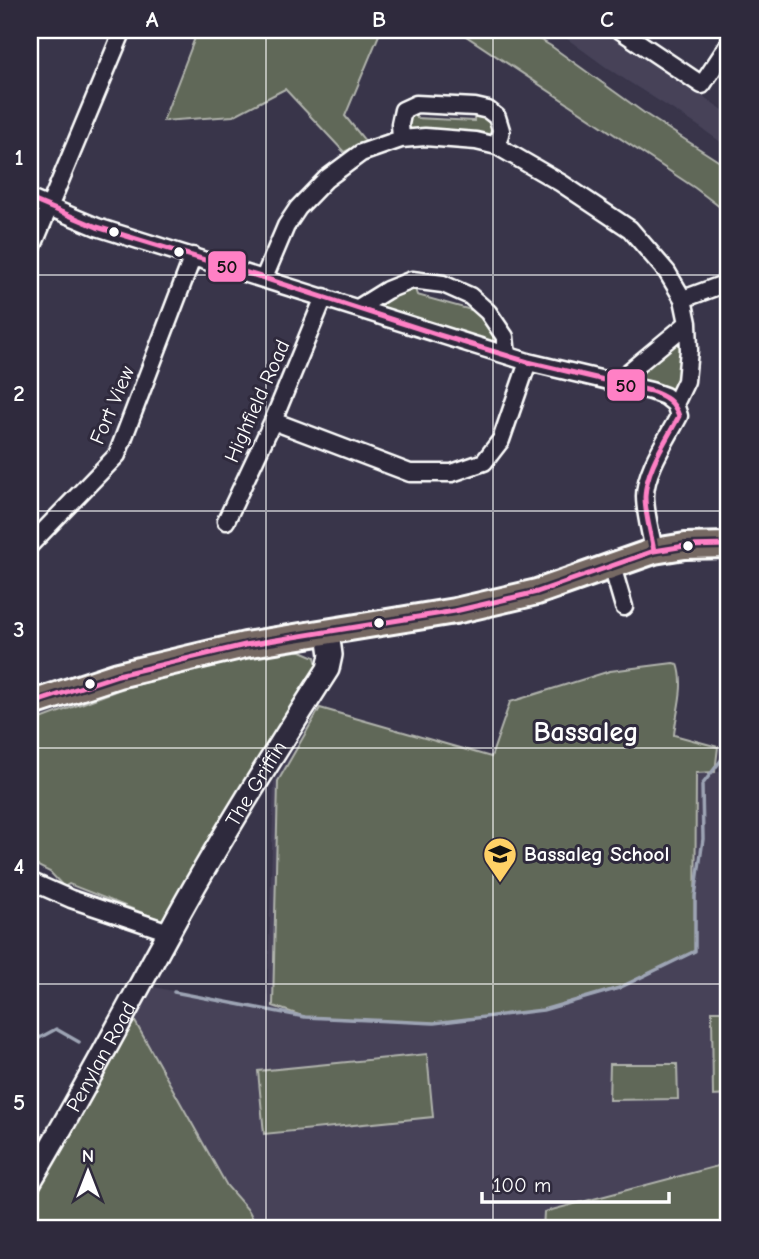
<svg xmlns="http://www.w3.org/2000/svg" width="759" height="1259" font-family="'Comic Neue',sans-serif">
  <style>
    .built { fill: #464259 }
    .green { fill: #616759; stroke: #b0b3ac; stroke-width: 2 }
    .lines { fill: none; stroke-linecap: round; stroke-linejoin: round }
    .stream { stroke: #9da4b4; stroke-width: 3.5 }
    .street-casing { stroke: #fff; stroke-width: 21 }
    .secondary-casing { stroke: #fff; stroke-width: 26 }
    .primary-casing { stroke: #fff; stroke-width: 30 }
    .street { stroke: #2f2a3d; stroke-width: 16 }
    .secondary { stroke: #2f2a3d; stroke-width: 21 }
    .primary { stroke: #766964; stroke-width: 24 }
    .bus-1-casing { stroke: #2f2a3d; stroke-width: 10 }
    .bus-1 { stroke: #ff80c5; stroke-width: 5 }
    .grid { fill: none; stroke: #fff; stroke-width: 2; stroke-opacity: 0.55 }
    .bus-dot { fill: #fff; stroke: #2f2a3d; stroke-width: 2.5 }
    .labels { text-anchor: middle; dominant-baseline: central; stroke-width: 6; stroke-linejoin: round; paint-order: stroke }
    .street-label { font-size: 21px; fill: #fff; stroke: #2f2a3d }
    .poi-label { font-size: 21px; font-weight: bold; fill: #fff; stroke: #2f2a3d; text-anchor: start }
    .district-label { font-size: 28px; font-weight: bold; fill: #fff; stroke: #2f2a3d }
    .line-badge { stroke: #2f2a3d; stroke-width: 2.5 }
    .pale-badge-label { font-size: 19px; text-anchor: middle; font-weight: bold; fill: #111 }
    .neatline { fill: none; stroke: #fff; stroke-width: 2.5 }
    .grid-label { font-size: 23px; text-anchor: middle; font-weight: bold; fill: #fff }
  </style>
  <rect width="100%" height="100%" fill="#39354a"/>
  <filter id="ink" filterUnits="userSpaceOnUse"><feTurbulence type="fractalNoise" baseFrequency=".0143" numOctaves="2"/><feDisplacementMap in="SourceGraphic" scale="14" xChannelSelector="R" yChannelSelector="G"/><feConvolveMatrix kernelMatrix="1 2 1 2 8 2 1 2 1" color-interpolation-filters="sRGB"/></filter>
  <g filter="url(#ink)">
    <path class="built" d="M555,30h49l125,84v34l-32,-23 -87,-55z
      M673,663l5,1 3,8v17l-7,46 44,12 -3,25h14v391l-185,49 -1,17h-285l-9,-18 -22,-25 -94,-168 15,-32 119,24 7,-228 46,-74 171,49 19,-55 100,-31z"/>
    <path class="green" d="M198,30h180l1,5 -34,81 21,26 -22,10 -59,-63 -52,27 -70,5z
      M457,30h67l27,16 96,69 82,53v46l-34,-26z
      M416,104v14l58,3 1,-14 13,3 9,36 -96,-7 2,-29z
      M412,280l5,15 54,15 -1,-14 37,59 -149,-47z
      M688,323l-13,81 -61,-20z
      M278,650l23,1 14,6 2,8 -3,12 -151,244 -94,-37 -5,3 -14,-15 -20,-10v-139l88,-33 91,-25z
      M673,663l5,1c8,23 -2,48 -4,71l44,12 -3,25 -19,1 -1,178 -76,37 -76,22 -109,13 -129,-6 -32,-11 5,-225 42,-73 171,49 19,-55 100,-31z
      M712,1011h17v84l-16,1z
      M133,1018l94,168 22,25 9,18h-228v-29l53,-93 31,-58 9,-9z
      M427,1054l6,63 -169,17 -6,-63z
      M610,1064h67l1,35 -69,1z
      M729,1163v66h-186l1,-17z"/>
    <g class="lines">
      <path class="stream" d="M174,992l131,25 129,6 109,-13 76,-22 76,-37v-55l8,-57 -1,-54 27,-35
        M30,1043l26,-14 23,13"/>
      <g class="street-casing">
        <path id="street" d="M620,30l82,55 27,-41
          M401,139l-1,-15 3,-14 13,-6 59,3 13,3 9,7 4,13 -4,16
          M30,199l67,28 431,135 123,29 14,5 10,8
          M30,253l93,-223
          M264,278l22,-52 12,-18 28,-29 35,-26 40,-14 24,-2 51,4 21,5 64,37 69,46 37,43 16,27 5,24 1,27 -3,31 -11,23
          M683,299l38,-14h8
          M358,308l29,-18 25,-10 31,4 27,12 18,16 17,25 2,18
          M614,384l74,-61
          M273,421l137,52h42l32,-11 17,-22 27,-78
          M226,521l47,-100 51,-124
          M30,545l87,-90 76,-199
          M654,551c-3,-18 -9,-37 -9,-55 0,-25 22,-57 34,-80l-4,-12
          M612,566l12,41
          M30,881l41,18 98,33"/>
      </g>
      <g class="secondary-casing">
        <g id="secondary">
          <path id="s1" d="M30,1182c49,-82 93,-166 139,-250 49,-90 104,-177 159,-263l3,-14 -3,-23"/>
        </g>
      </g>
      <g class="primary-casing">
        <path id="primary" d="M30,704l88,-29 127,-30 210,-34 82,-19 117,-41 31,-5 44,-1"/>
      </g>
      <use href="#street" class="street"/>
      <use href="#secondary" class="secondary"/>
      <use href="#primary" class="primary"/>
      <g class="bus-1-casing">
        <path id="bus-1" d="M30,199l67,28 167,51 175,57 89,27 123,29c14,5 23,10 28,25 -13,25 -33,52 -34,81 0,18 6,36 9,54
          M30,704l88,-29 127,-30 210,-34 82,-19 117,-41 31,-5 44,-1"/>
      </g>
      <use href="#bus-1" class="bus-1"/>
    </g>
  </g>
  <path class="grid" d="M266,30v1199M493,30v1199M30,275h699M30,511h699M30,748h699M30,984h699"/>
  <defs>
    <g id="school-pin" transform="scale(1.75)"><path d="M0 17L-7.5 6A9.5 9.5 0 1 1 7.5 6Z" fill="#ffd166" stroke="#2f2a3d"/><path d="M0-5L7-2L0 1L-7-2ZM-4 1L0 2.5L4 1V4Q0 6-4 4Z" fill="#111"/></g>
  </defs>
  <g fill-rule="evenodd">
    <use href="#school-pin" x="500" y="854"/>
  </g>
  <g class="bus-dot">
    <circle cx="114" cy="232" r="6"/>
    <circle cx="179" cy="252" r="6"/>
    <circle cx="688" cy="546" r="6"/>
    <circle cx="379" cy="623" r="6"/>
    <circle cx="90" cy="684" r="6"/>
  </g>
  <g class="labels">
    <g class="street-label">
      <text transform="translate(257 401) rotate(-66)">Highfield Road</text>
      <text transform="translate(112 405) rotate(-67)">Fort View</text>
      <text stroke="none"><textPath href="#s1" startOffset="458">The Griffin</textPath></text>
      <text stroke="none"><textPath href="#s1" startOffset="144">Penylan Road</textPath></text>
    </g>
    <g class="poi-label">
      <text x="524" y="854">Bassaleg School</text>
    </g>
    <g class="district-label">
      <text x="586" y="732">Bassaleg</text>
    </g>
  </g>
  <g class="line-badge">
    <rect x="207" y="250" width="40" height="33" rx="7" fill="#ff80c5"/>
    <rect x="606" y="368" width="40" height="34" rx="7" fill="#ff80c5"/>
  </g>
  <g class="pale-badge-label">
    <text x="227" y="273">50</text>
    <text x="626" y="392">50</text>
  </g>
  <rect width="759" height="1259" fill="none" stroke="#2f2a3d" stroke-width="77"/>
  <g transform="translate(88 1172)" stroke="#2f2a3d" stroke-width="5" paint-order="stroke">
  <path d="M0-5L12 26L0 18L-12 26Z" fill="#ffffff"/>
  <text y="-10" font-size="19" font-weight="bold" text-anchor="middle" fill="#ffffff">N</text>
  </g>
  <path d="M482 1192v10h187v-10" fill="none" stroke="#ffffff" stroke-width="3.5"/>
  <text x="493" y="1192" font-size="21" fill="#ffffff" stroke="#2f2a3d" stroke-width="5" paint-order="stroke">100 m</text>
  <rect x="38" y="38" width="682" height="1182" class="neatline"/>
  <g class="grid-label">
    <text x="152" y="27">A</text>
    <text x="379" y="27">B</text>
    <text x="607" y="27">C</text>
    <text x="19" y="165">1</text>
    <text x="19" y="401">2</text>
    <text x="19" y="637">3</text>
    <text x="19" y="874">4</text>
    <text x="19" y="1110">5</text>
  </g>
</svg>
